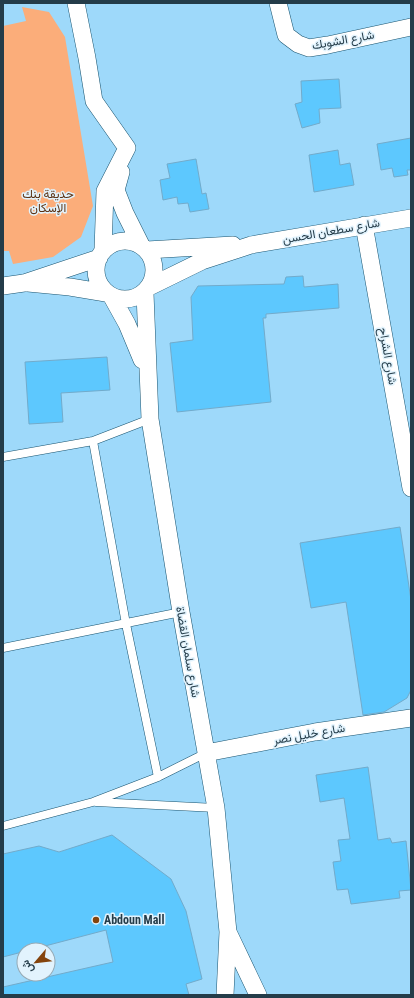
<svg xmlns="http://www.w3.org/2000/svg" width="414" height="998" font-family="'Roboto Condensed',Vazirmatn,sans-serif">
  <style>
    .green { fill: #fbad7a }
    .building { fill: #5dc8fe; stroke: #72abcb }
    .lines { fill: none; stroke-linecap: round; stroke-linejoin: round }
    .lane-casing { stroke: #195470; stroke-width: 9 }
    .street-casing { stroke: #195470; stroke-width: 18 }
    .lane { stroke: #fff; stroke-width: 8 }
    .street { stroke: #fff; stroke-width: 17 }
    .poi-dot { fill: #84440d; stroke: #e2f3fd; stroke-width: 1.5 }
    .labels { text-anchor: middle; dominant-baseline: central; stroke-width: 3; stroke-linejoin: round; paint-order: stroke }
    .street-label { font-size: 12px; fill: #243c49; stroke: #e2f3fd }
    .park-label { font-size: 12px; fill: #5c3213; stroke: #e2f3fd }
    .poi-label { font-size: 12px; font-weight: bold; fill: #243c49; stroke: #e2f3fd; text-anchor: start }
  </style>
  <rect width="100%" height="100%" fill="#9ed9fa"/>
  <path class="green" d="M22,7l27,5 16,25 28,169 -12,31 -28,20 -40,7 -4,-13h-6v-225l23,-5z"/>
  <path class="building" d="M339,79l2,29 -22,1 1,14 -18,5 -7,-24 7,-2 -1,-21z
    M411,138v32h-4l1,5 -14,2 -2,-9 -11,2 -4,-26z
    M338,150l2,15 10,-2 4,22 -40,7 -5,-37z
    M196,159l6,35 4,-1 3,16 -19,3 -2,-9 -10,1 -1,-7 -14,3 -3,-20 10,-2 -3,-14z
    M303,276l1,11 34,-3 1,24 -73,6v4h-3l8,84 -94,10 -7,-69 23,-3 -2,-43 7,-11 86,-2 2,-7z
    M107,357l3,33 -49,3 2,29 -34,2 -4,-62z
    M400,527l11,73v90l-4,8 -23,14 -21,3 -17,-113 -35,6 -11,-65z
    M368,767l10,73 12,-2 2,5 14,-2 5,49 -12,1 1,7 -49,6 -3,-15 -11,1 -4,-28 8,-1 -3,-21 12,-1 -6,-41 -24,4 -4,-27z
    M112,835l59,44 15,32 16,68 -16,5 3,11h-186v-8l110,-25 -7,-32 -103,27v-103l36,-8 20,6z"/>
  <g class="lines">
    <g class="lane-casing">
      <path id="lane" d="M93,441l33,183 32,153
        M3,457l90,-16 57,-22
        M3,648l178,-36
        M96,802l120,6
        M3,826l90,-24 65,-25 48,-24"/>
    </g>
    <g class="street-casing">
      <path id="street" d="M76,3l11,55 7,43 33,47
        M278,3l8,32 12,9 11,4 19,-3 83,-18
        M121,172l-5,18 9,23 16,32
        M364,225l47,263
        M96 270a29 29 0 1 1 58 0a29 29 0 1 1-58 0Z
        M103,250l2,-59 22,-43
        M147,250l86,-5
        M28,283l42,4 36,6
        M3,286l21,-3 75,-25
        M151,286l51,-25 49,-16 160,-27
        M145,293l5,126 31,193 35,196 12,124 -3,63
        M112,297l15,27 15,36
        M206,753l109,-21 96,-14
        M228,932l30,63"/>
    </g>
    <use href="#lane" class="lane"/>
    <use href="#street" class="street"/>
  </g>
  <circle class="poi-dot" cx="96" cy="920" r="4"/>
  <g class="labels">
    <g class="street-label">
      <text transform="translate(343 40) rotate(-10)">شارع الشوبك</text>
      <text transform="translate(331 231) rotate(-10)">شارع سطعان الحسن</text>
      <text transform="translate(388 356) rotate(80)">شارع الشراح</text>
      <text transform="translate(188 652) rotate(80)">شارع سلمان القضاة</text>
      <text transform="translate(309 734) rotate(-10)">شارع خليل نصر</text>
    </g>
    <g class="park-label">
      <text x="48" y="194">حديقة بنك<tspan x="48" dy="14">الإسكان</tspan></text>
    </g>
    <g class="poi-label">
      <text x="104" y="920">Abdoun Mall</text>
    </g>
  </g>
  <rect width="414" height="998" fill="none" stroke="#243c49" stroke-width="8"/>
  <g transform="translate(36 962) rotate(242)"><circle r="19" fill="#e2f3fd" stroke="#96aab5"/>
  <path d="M0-3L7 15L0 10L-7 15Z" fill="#84440d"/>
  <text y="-6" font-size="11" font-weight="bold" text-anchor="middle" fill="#243c49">ش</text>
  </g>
</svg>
